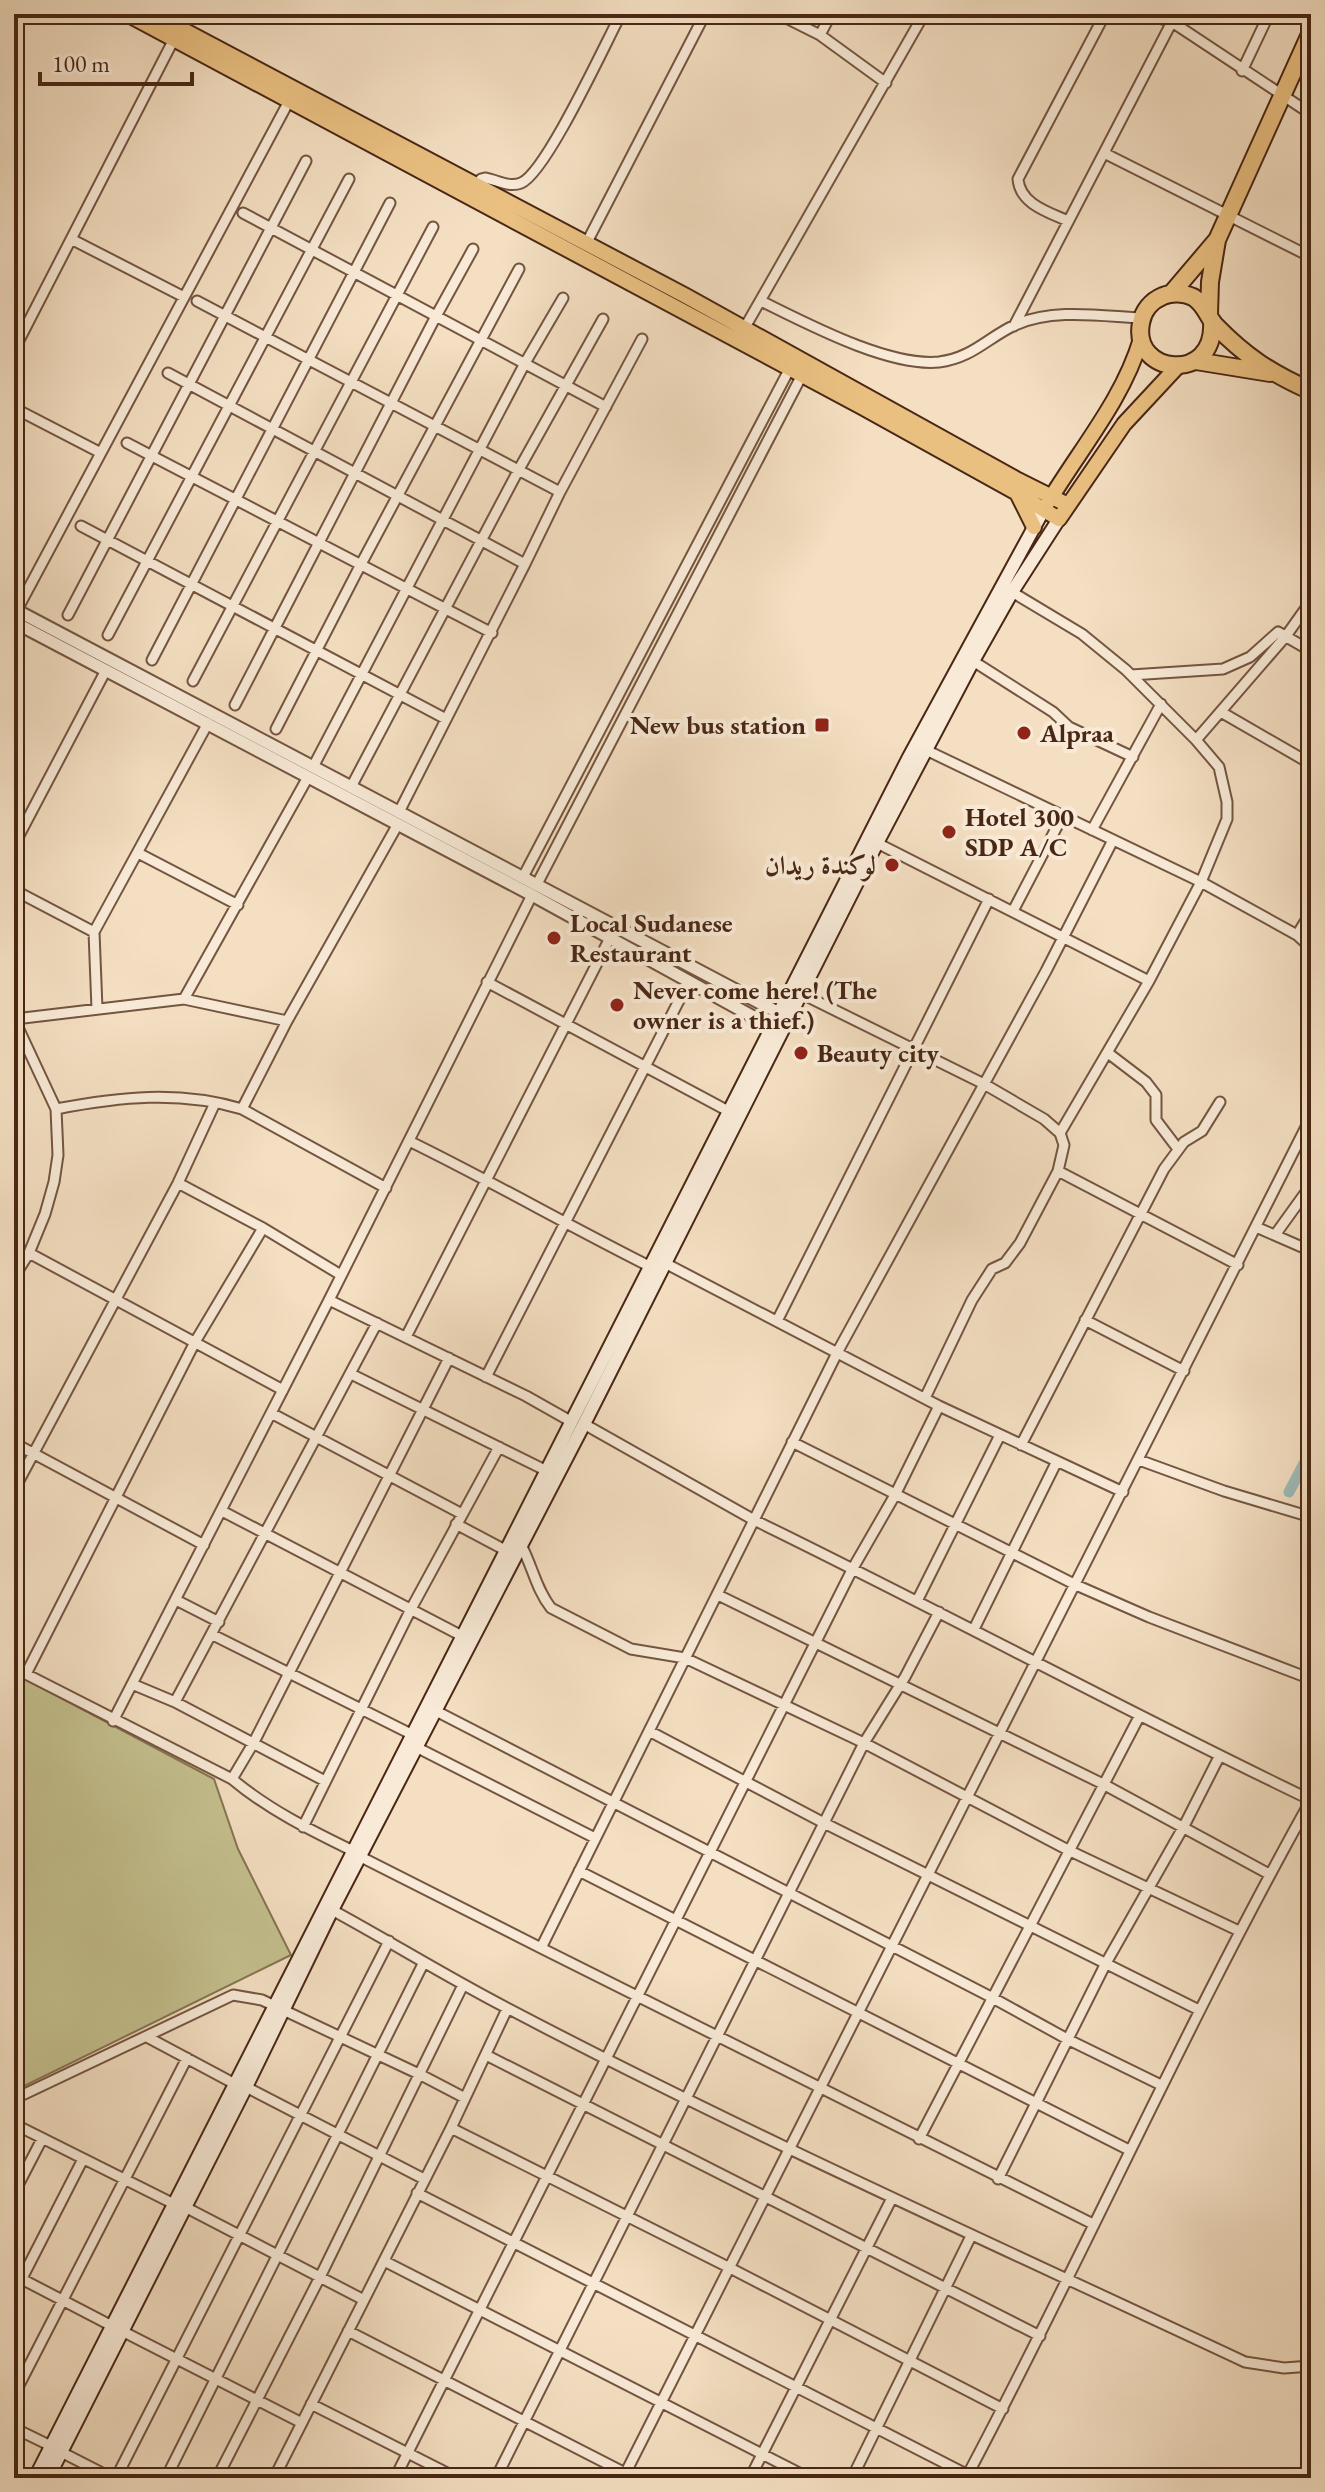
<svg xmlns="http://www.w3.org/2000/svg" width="1325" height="2492" font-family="'EB Garamond',Amiri,serif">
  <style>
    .green { fill: #c4c08e; stroke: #867452; stroke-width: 2 }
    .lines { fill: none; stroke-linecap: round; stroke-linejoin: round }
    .canal { stroke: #9dbcba; stroke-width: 11 }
    .minor-casing { stroke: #745540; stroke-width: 13 }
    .tertiary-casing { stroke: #745540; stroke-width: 15 }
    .secondary-casing { stroke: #492715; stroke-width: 16 }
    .primary-casing { stroke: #492715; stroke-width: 18 }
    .trunk-casing { stroke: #492715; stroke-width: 20 }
    .minor { stroke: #f8ead7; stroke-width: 9 }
    .tertiary { stroke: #f8ead7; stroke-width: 11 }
    .secondary { stroke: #f8ead7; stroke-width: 12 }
    .primary { stroke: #eac081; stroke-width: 14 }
    .trunk { stroke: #eac081; stroke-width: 16 }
    .poi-dot { fill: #8f2418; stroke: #f8ead7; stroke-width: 3 }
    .labels { text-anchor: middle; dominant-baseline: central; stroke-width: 8; stroke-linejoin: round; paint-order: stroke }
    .poi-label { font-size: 26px; font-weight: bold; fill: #492715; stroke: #f8ead7; text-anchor: start }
  </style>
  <rect width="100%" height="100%" fill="#f4dfc2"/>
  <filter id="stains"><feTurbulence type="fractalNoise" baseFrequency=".0025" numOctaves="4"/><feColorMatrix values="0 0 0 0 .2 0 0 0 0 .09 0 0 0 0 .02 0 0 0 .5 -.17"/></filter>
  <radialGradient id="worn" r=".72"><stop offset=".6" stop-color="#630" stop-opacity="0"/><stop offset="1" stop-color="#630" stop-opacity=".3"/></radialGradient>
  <path class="green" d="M14,1673l200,106 24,70 53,106 -277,136z"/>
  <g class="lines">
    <path class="canal" d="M1289,1492l22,-42"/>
    <g class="minor-casing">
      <path id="minor" d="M778,14l42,21 66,48
        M1147,14l25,8 139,92
        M820,35l11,-21
        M1242,71l27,-57
        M1104,153l207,104
        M476,187l5,-8 4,-1c12,2 24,10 36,5 25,-10 84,-139 100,-169
        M243,213l363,194
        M1068,221c-20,-9 -48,-17 -50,-42l87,-165
        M71,239l113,58
        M586,244l119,-230
        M197,301l363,191
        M761,301c45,22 127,66 178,61 33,-4 48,-24 76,-37 39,-17 85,-9 127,-7
        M1014,326l162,-312
        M744,329l180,-315
        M14,350l160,-311
        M168,373l357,191 -126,248
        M14,408l87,45
        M127,443l365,190
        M81,526l365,193
        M525,564l35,-72 82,-153
        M1012,592l70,42 44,36 70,70 23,27 8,35v17l-26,63 96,53 14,13
        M17,610l272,-509
        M68,615l238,-454
        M108,635l241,-456
        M152,660l238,-457
        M973,661l80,51 16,15 64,30
        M1131,675l92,-6 27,-12 28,-25 33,19
        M193,681l240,-454
        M235,705l200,-387 38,-69
        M1221,712l90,52
        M276,729l84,-163 159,-297
        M1196,740l90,-104 22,-31 3,2
        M926,750l275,132 -52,99 -89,152
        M313,767l212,-404 38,-65
        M351,787l167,-316 85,-152
        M1092,830l69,-126
        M877,843l272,138
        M14,845l92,-175
        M138,853l100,52
        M523,877l267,-509
        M537,884l265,-509
        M14,890l80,42
        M1013,911l50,-96
        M1297,935l14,-23
        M487,982l243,130
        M800,993l184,91 60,35 16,14 4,12 -6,26 -38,72 -15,20 -13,6 -20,31 -47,98
        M184,999l124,-222
        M97,1009l-3,-77 114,-209
        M14,1019l42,90 2,46 -4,27 -9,32 -16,39 -15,24
        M15,1019l169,-20 103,22
        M1108,1053l38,29 10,13v25l22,29
        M56,1109c63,-12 123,-19 186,0l144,79
        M242,1109l45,-88 111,-197
        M409,1141c82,40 160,85 242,126
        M1058,1171l180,94
        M178,1183l85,45 78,47
        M1256,1227l55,24
        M1275,1235l36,-50
        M29,1253l254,137
        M661,1261l278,145 184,86
        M329,1300l197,96 46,26
        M1085,1320l99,51
        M777,1321l212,-422
        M406,1337l206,-403
        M351,1374l196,97
        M486,1377l203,-396
        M271,1413l191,101
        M584,1424l170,96 84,-169 208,-380 67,-131
        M792,1442l284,143 73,32 162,62
        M14,1443l190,102
        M1021,1445l143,-276 20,-27 18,-11 18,-29
        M1139,1460l85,31 87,26
        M14,1490l164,-307 37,-80
        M222,1511l240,125
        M456,1524l49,26
        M521,1545c11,20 15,44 30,63l80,41 54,9 179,85 204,107 171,81
        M718,1595l385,189 166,90
        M176,1600l43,22
        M917,1601l83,-166
        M974,1629l82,-166
        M213,1635l198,99
        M14,1668l218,111c37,31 78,51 121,72
        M26,1674l169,-332 68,-114
        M132,1684l43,18 150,79
        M175,1702l202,-379
        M434,1710l557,287 78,43 92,45
        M113,1721l216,-421 203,-405
        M649,1731l175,92 375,187
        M416,1747l179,91
        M232,1779l22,-37 195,-384
        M303,1827l108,-218 88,-162
        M361,1857l180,91 213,-428c187,91 369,190 557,280
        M579,1871l550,279
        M332,1910c59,32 115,67 175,98 242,127 491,238 738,354l39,6 27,-2
        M541,1948l552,276
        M147,2037l88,47
        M486,2055l554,281
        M246,2087l178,92
        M14,2099l219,-104 29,5 159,75 44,23
        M14,2124l160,80
        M451,2128l279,140 273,141
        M919,2139l220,-422
        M998,2179l108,-216 78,-137 35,-69
        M14,2193l28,-54
        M417,2193l551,282
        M185,2207l179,93
        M384,2261l425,217
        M14,2275l98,51
        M14,2294l69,-135
        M122,2331l180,92
        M348,2331l287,147
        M14,2395l173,-337
        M311,2404l146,74
        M14,2428l37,18
        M61,2452l51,26
        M278,2470l15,8
        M116,2478l273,-537
        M166,2478l258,-516
        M217,2478l103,-201 143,-292
        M274,2478l177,-350 56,-119
        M395,2478l458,-910 42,-73 44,-89
        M496,2478l368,-735 41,-66 34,-65
        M623,2478l688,-1361
        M750,2478l142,-280
        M852,2478l119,-242
        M966,2478c119,-224 221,-457 345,-678"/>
    </g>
    <g class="tertiary-casing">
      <path id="tertiary" d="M14,609l771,407
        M14,622l518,273 247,136"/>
    </g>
    <g class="secondary-casing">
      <path id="secondary" d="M35,2478l874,-1721 135,-248
        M48,2478l198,-391 86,-177 252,-486 293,-581 96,-182 39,-69 47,-73"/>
    </g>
    <g class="primary-casing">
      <path id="primary" d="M127,14l735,393 153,85 44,27 65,-95 54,-58
        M153,14l533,282 332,184 50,25
        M1018,495l16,32
        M1049,501c32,-53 74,-102 92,-162"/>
    </g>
    <g class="trunk-casing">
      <path id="trunk" d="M1171,294l45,-53
        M1209,314l1,-32 7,-42 94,-208
        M1212,322c4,62 -81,53 -71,1 2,-12 10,-22 22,-27 9,-4 21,-3 30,1 12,7 14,19 22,28 31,32 56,48 96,66
        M1196,361l74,12"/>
    </g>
    <use href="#minor" class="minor"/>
    <use href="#tertiary" class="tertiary"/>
    <use href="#secondary" class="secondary"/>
    <use href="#primary" class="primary"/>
    <use href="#trunk" class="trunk"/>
  </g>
  <g class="poi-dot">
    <rect x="814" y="717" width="16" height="16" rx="4"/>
    <circle cx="1024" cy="733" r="8"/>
    <circle cx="949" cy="832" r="8"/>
    <circle cx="892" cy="865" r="8"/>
    <circle cx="554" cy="938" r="8"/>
    <circle cx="617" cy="1005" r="8"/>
    <circle cx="801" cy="1053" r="8"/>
  </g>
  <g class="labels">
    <g class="poi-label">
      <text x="806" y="725" text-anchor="end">New bus station</text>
      <text x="1040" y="733">Alpraa</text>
      <text x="965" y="817">Hotel 300<tspan x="965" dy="30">SDP A/C</tspan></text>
      <text x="876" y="865" text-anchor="end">لوكندة ريدان</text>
      <text x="570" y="923">Local Sudanese<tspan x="570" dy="30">Restaurant</tspan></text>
      <text x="633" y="990">Never come here! (The<tspan x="633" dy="30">owner is a thief.)</tspan></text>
      <text x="817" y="1053">Beauty city</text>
    </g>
  </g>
  <rect width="1325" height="2492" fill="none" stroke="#f4dfc2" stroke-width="48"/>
  <rect x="16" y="16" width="1293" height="2460" fill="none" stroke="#492715" stroke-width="4"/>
  <rect x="24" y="24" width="1277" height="2444" fill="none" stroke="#492715" stroke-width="2"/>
  <path d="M40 72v12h152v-12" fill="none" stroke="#492715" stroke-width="4"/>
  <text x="52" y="72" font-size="24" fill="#492715" stroke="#f8ead7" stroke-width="6" paint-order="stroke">100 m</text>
  <rect width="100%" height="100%" filter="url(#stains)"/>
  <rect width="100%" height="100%" fill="url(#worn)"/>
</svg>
